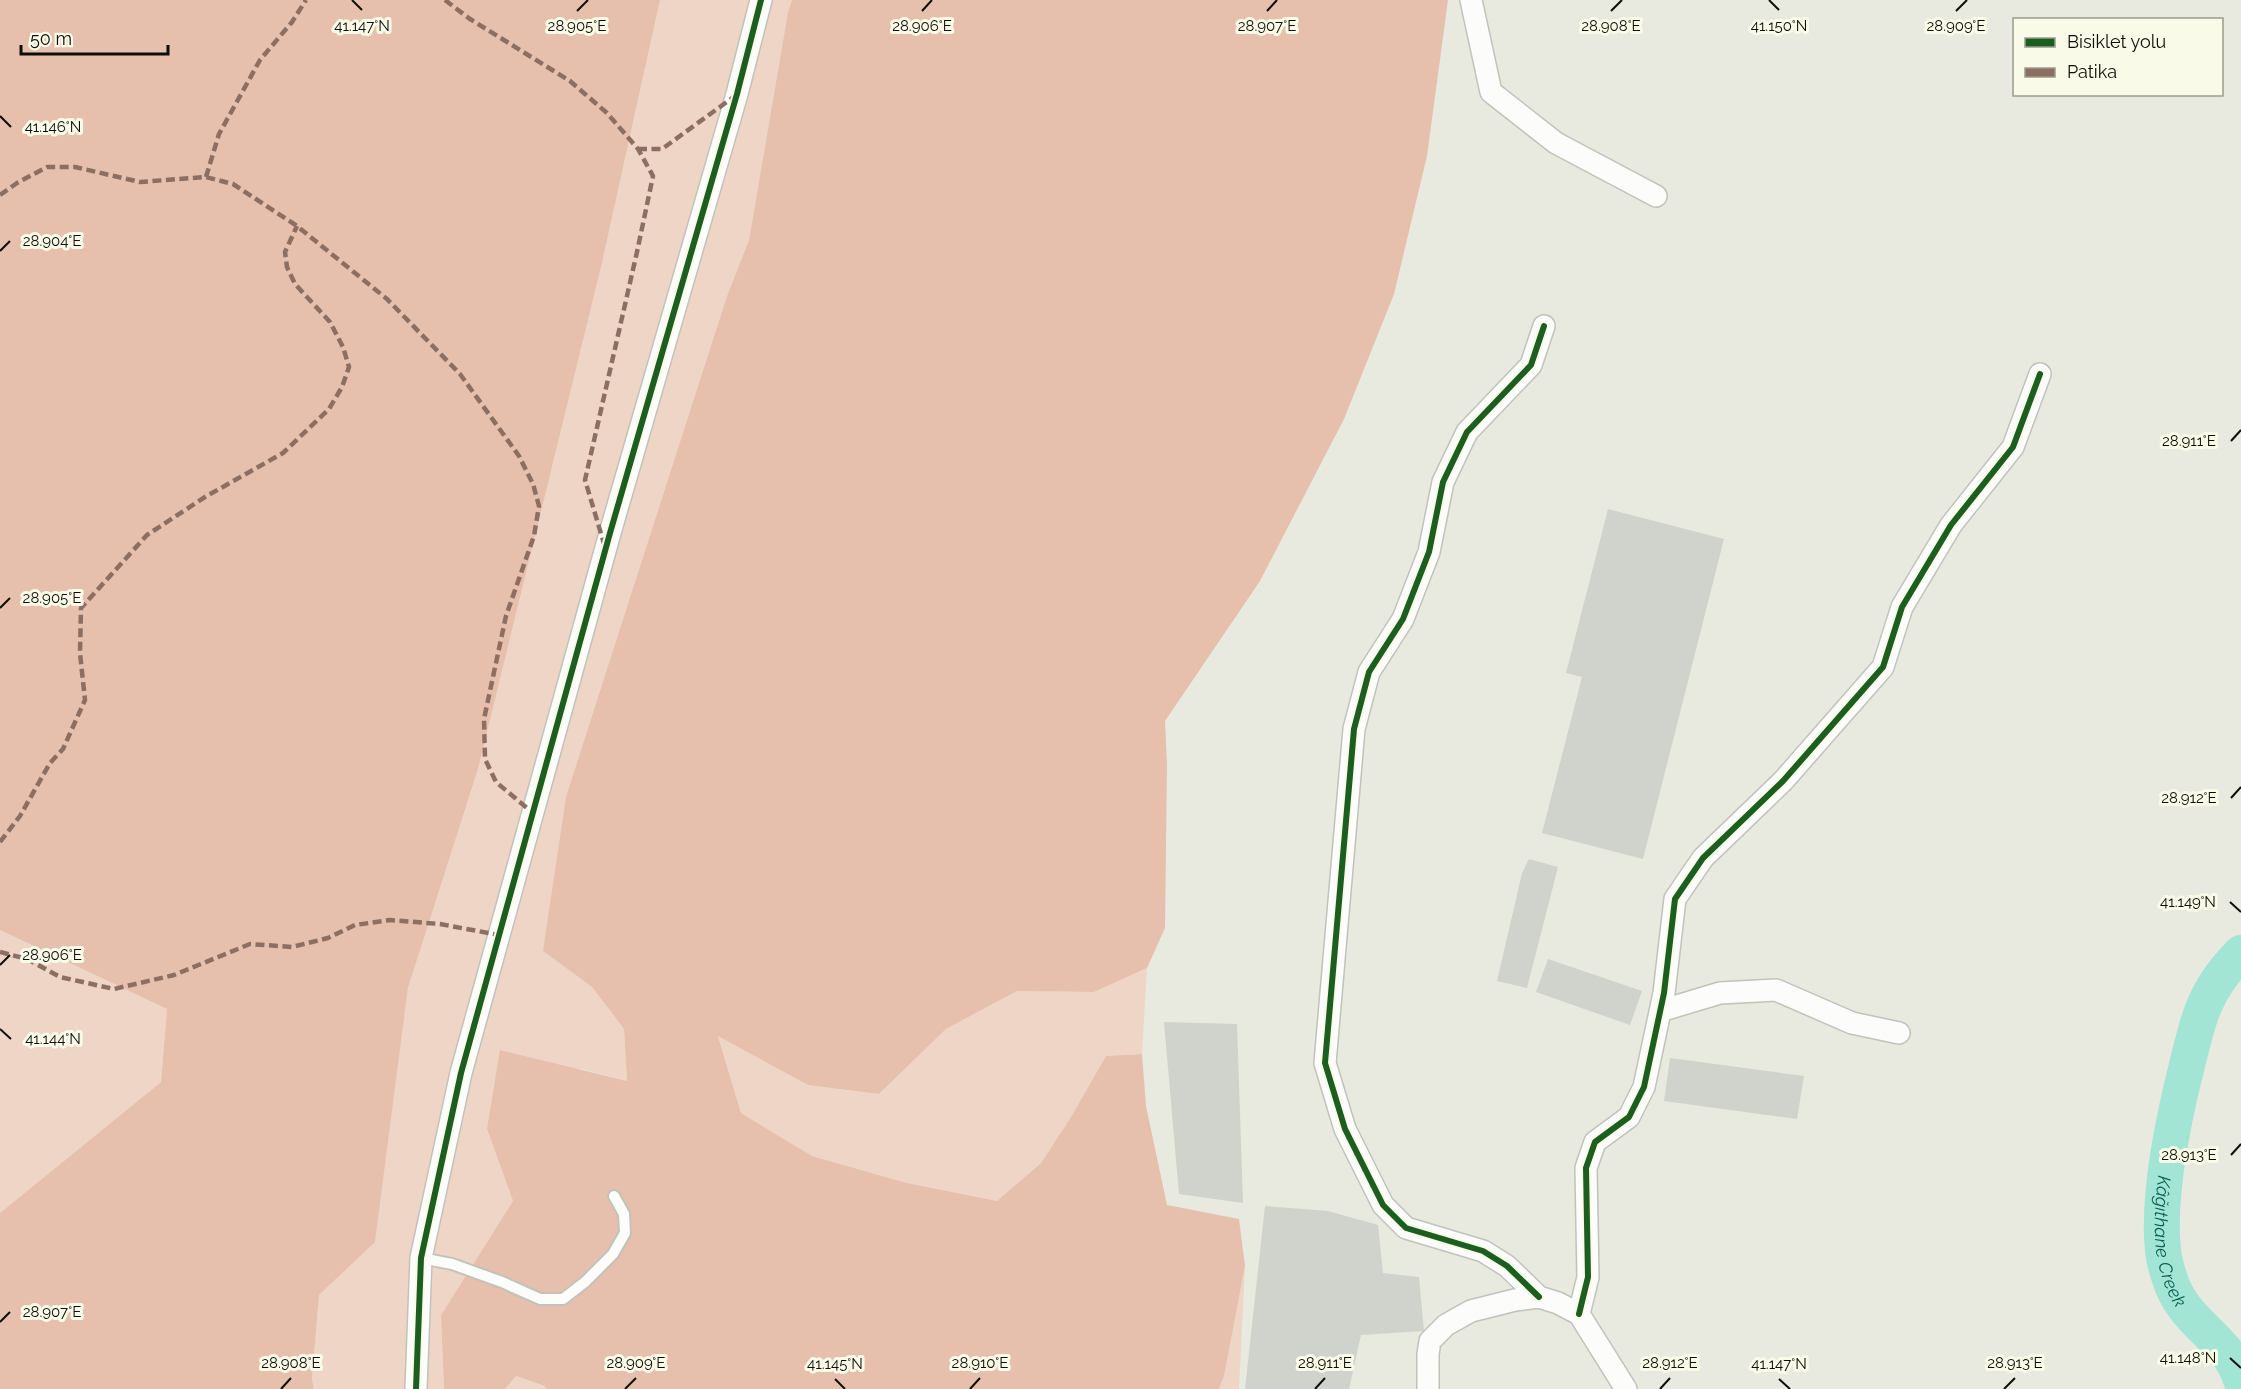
<svg xmlns="http://www.w3.org/2000/svg" width="2241" height="1389" font-family="Raleway,sans-serif">
  <style>
    .green { fill: #efd5c6 }
    .forest { fill: #e6c0ac }
    .lines { fill: none; stroke-linecap: round; stroke-linejoin: round }
    .river { stroke: #a2e5d5; stroke-width: 36 }
    .building { fill: #d0d3cc }
    .lane-casing { stroke: #c2c2bb; stroke-width: 14 }
    .street-casing { stroke: #c2c2bb; stroke-width: 24 }
    .lane { stroke: #fcfcfa; stroke-width: 10 }
    .street { stroke: #fcfcfa; stroke-width: 21 }
    .quiet { stroke: #8d6e63; stroke-width: 4.5; stroke-dasharray: 9 4.5; stroke-linecap: butt }
    .cycleway-casing { stroke: #f9fbe8; stroke-width: 10 }
    .cycleway { stroke: #1b5e20; stroke-width: 6 }
    .ticks { fill: none; stroke: #0e0e08; stroke-width: 2 }
    .labels { text-anchor: middle; dominant-baseline: central; stroke-width: 6; stroke-linejoin: round; paint-order: stroke }
    .water-label { font-size: 18px; font-style: italic; fill: #085d51; stroke: #f9fbe8 }
    .ticks-label { font-size: 15px; text-anchor: middle; fill: #0e0e08; stroke: #f9fbe8; stroke-width: 6; stroke-linejoin: round; paint-order: stroke }
  </style>
  <rect width="100%" height="100%" fill="#e8eadf"/>
  <path class="green" d="M660,0h132l-4,12 -39,228 -22,56 -83,262 -101,393 49,36 32,42 3,52 -46,-12 -94,60 26,72 -72,114 3,74h-130l-2,-10 7,-84 56,-54 33,-253 70,-219 124,-506z
    M0,930l167,79 -6,73 -161,131z
    M1147,968l-5,86 -36,2 -35,61 -30,46 -44,38 -90,-18 -95,-27 -71,-43 -23,-78 90,50 71,9 67,-65 71,-38 77,1z
    M1245,1266l-6,123h-20l5,-13z
    M516,1376l29,10 1,3h-41z"/>
  <path class="forest" d="M0,0h660l-58,263 -124,506 -70,219 -33,254 -56,53 -7,84 2,10h-314v-176l161,-131 6,-73 -167,-79z
    M792,0h656l-21,156 -33,138 -50,125 -84,162 -95,140 2,44 -2,163 -18,40 -53,24 -77,-1 -71,38 -67,65 -71,-9 -90,-49 23,77 71,43 95,27 90,18 44,-38 30,-46 35,-61 36,-2 4,52 21,99 72,14 6,47 -21,110 -5,13h-673l-1,-3 -29,-10 -11,13h-61l-3,-74 72,-114 -26,-72 13,-79 127,31 -3,-52 -32,-42 -49,-36 23,-154 161,-501 22,-56 39,-228z"/>
  <g class="lines">
    <path class="river" id="s1" d="M2241,953c-12,12 -22,24 -30,39 -12,21 -17,46 -23,69 -14,55 -31,133 -25,189 1,12 5,24 9,35 16,41 57,54 69,95"/>
  </g>
  <path class="building" d="M1608,509l116,30 -81,320 -101,-26 40,-156 -16,-4z
    M1529,859l29,8 -31,121 -30,-7 25,-108z
    M1548,959l94,32 -12,34 -94,-33z
    M1164,1022l73,2 6,179 -64,-9z
    M1670,1058l134,18 -7,43 -133,-18z
    M1265,1206l63,5 50,14 5,48 36,4 5,54 -63,4 -12,54h-104z"/>
  <g class="lines">
    <g class="lane-casing">
      <path id="lane" d="M421,1258l31,6 50,18 38,17h23l22,-17 28,-28 12,-21 -1,-19 -10,-18"/>
    </g>
    <g class="street-casing">
      <path id="street" d="M1471,0l20,92 65,51 100,53
        M1660,1011l60,-18 56,-3 76,33 47,10
        M1539,1297l-32,-31 -24,-15 -77,-23 -23,-23 -38,-76 -20,-66 29,-334 15,-57 34,-53 26,-67 14,-70 24,-50 64,-67 13,-39
        M1579,1314l9,-37 -2,-109 9,-26 34,-25 15,-30 20,-94 11,-94 28,-41 80,-77 100,-114 19,-60 49,-82 62,-78 27,-73
        M416,1389l5,-131 40,-185 149,-540 127,-439 24,-94
        M1428,1389v-35l2,-13 16,-16 25,-14 44,-11 24,-3 19,6 21,11 47,75"/>
    </g>
    <use href="#lane" class="lane"/>
    <use href="#street" class="street"/>
    <path class="quiet" d="M445,0l25,19 100,62 37,32 31,36 15,27 -16,76 -52,228 20,67
      M638,149h24l73,-53
      M206,177l13,-43 41,-74 32,-38 14,-22
      M0,195l17,-12 30,-16h28l65,15 66,-5 27,7 64,42 90,73 73,75 59,82 14,28 6,22 -5,30 -28,80 -22,103 1,40 11,23 37,31
      M0,842l20,-26 30,-53 13,-14 22,-49 -5,-47 1,-45 66,-73 58,-38 78,-44 46,-44 13,-22 7,-20 -6,-20 -13,-25 -35,-38 -8,-17 -2,-15 12,-26
      M0,952l27,7 33,18 54,12 60,-14 76,-31 42,3 36,-9 27,-13 35,-5 50,4 59,11"/>
    <g class="cycleway-casing">
      <path id="cycleway" d="M1539,1297l-32,-31 -24,-15 -77,-23 -23,-23 -38,-76 -20,-66 29,-334 15,-57 34,-53 26,-67 14,-70 24,-50 64,-67 13,-39
        M1579,1314l9,-37 -2,-109 9,-26 34,-25 15,-30 20,-94 11,-94 28,-41 80,-77 100,-114 19,-60 49,-82 62,-78 27,-73
        M416,1389l5,-131 40,-185 149,-540 127,-439 24,-94"/>
    </g>
    <use href="#cycleway" class="cycleway"/>
  </g>
  <path class="ticks" d="M352,0l10,10M1769,0l10,10M577,11l11,-11M922,11l10,-11M1267,11l10,-11M1611,11l11,-11M1956,11l11,-11M0,116l11,11M0,251l10,-10M2231,441l10,-11M0,608l10,-10M2231,798l10,-11M2230,902l11,10M0,965l10,-10M0,1029l11,10M2231,1155l10,-11M0,1322l10,-10M2230,1358l11,10M835,1379l10,10M1779,1379l11,10M281,1389l10,-11M625,1389l11,-11M970,1389l10,-11M1315,1389l10,-11M1660,1389l10,-11M2004,1389l11,-11"/>
  <g class="labels">
    <g class="water-label">
      <text stroke="none"><textPath href="#s1" startOffset="306">Kâğıthane Creek</textPath></text>
    </g>
  </g>
  <g class="ticks-label">
    <text x="362" y="31">41.147°N</text>
    <text x="1779" y="31">41.150°N</text>
    <text x="577" y="31">28.905°E</text>
    <text x="922" y="31">28.906°E</text>
    <text x="1267" y="31">28.907°E</text>
    <text x="1611" y="31">28.908°E</text>
    <text x="1956" y="31">28.909°E</text>
    <text x="53" y="132">41.146°N</text>
    <text x="52" y="246">28.904°E</text>
    <text x="2189" y="446">28.911°E</text>
    <text x="52" y="603">28.905°E</text>
    <text x="2189" y="803">28.912°E</text>
    <text x="2188" y="907">41.149°N</text>
    <text x="52" y="960">28.906°E</text>
    <text x="53" y="1044">41.144°N</text>
    <text x="2189" y="1160">28.913°E</text>
    <text x="52" y="1317">28.907°E</text>
    <text x="2188" y="1363">41.148°N</text>
    <text x="291" y="1368">28.908°E</text>
    <text x="636" y="1368">28.909°E</text>
    <text x="980" y="1368">28.910°E</text>
    <text x="1325" y="1368">28.911°E</text>
    <text x="1670" y="1368">28.912°E</text>
    <text x="2015" y="1368">28.913°E</text>
    <text x="835" y="1369">41.145°N</text>
    <text x="1779" y="1369">41.147°N</text>
  </g>
  <rect x="2013" y="18" width="210" height="78" fill="#f9fbe8" stroke="#9b9c8e" stroke-width="1.5"/>
  <rect x="2025" y="38" width="30" height="9" fill="#1b5e20" stroke="#9b9c8e" stroke-width="1.5"/>
  <text x="2067" y="48" font-size="18" fill="#0e0e08">Bisiklet yolu</text>
  <rect x="2025" y="68" width="30" height="9" fill="#8d6e63" stroke="#9b9c8e" stroke-width="1.5"/>
  <text x="2067" y="78" font-size="18" fill="#0e0e08">Patika</text>
  <path d="M21 45v9h147v-9" fill="none" stroke="#0e0e08" stroke-width="3"/>
  <text x="30" y="45" font-size="18" fill="#0e0e08" stroke="#f9fbe8" stroke-width="4.5" paint-order="stroke">50 m</text>
</svg>
